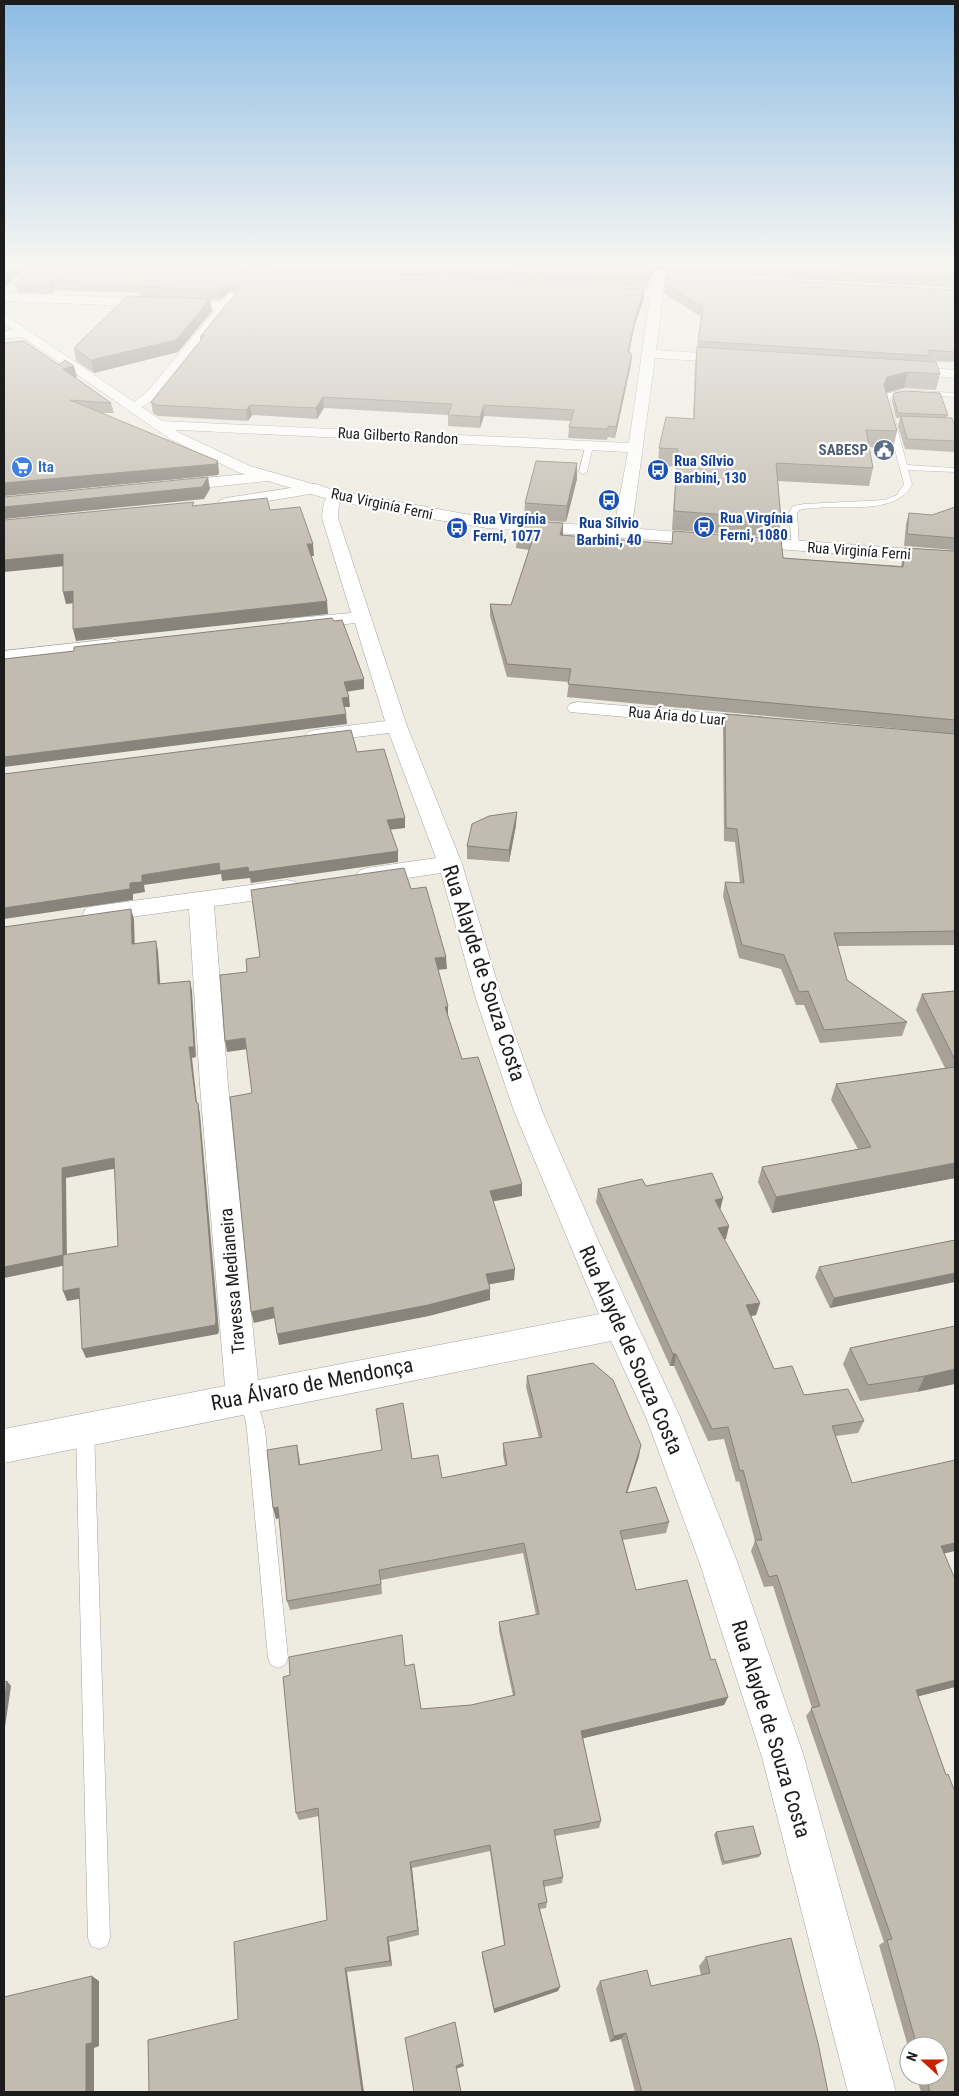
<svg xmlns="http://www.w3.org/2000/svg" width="959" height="2096" font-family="'Roboto Condensed',sans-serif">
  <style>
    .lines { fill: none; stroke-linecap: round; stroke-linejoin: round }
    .service-casing { stroke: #a3a3a3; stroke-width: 1 }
    .minor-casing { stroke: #a3a3a3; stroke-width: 1 }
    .tertiary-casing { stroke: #a3a3a3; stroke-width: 1 }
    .service { fill: #fff; fill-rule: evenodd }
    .minor { fill: #fff; fill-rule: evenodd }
    .tertiary { fill: #fff; fill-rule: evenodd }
    .wall { fill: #a7a197 }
    .shaded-wall { fill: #88837b }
    .building { fill: #c2bbb0; stroke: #88837b }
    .labels { text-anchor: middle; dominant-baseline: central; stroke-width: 4.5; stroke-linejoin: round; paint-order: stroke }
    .far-street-label { font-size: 15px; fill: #1c1c1c; stroke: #fff }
    .far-service-label { font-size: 15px; font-weight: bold; fill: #4e5e75; stroke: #fff; text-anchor: end }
    .far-transit-label { font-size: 15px; font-weight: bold; fill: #164399; stroke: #fff; text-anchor: start }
    .far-shop-label { font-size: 15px; font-weight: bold; fill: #366cbe; stroke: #fff; text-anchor: start }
    .street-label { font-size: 18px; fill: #1c1c1c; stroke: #fff }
    .near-street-label { font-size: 21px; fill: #1c1c1c; stroke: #fff }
  </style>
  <rect width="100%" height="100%" fill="#eeebe1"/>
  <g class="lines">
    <g class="service-casing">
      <path id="service" d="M904,390l51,3v4l-51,-3 -13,3 -1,4 17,64 48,3v4l-47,-2 4,14c-16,35 -81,18 -113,26l-2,3 2,33 -7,2 -3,-35 4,-7 11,-2 81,-4 12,-5 7,-11 -22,-83 3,-7z
        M586,444l7,2 -6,26 -4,2 -4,-2z
        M243,1390c14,6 19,26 22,40l23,228 -3,7 -7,3 -7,-3 -3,-7 -21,-228 -2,-13 -11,-19 3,-6z
        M85,1422l6,2 3,6 16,508 -3,8 -8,3 -8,-3 -3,-8 -12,-508 3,-6z"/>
    </g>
    <g class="minor-casing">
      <path id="minor" d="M252,266h12l-106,131 -23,14 -5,-1 -2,-3 20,-16 68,-82 -212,-8v-8l218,9z
        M654,266h12l-10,84 76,5 7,4 -7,4 -77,-5 -24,175 -3,4h-12l-3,-4 15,-81 -467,-23 -7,-4 7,-4 468,22 21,-146 -44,-1 -6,-4 6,-4 45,2z
        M25,329l7,4 -2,3 -26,3v-8z
        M903,366l52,4v8l-57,-5 -2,-3z
        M271,472l8,5 -2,3 -105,11 -8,-5 8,-5z
        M316,484l6,2 2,3 -2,3 -96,16 -6,-2 -2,-3 2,-3 6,-2z
        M338,490l8,5 -7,8 -1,15 69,208 55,138 40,135 40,112 56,129 82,177 58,147 66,193 92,335h-48l-86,-335 -62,-193 -54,-147 -35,-76 -607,122v-34l221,-43 -25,-301 -11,-176 -94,13 -9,-2 -3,-6 3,-6 9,-2 192,-26 9,2 3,6 -3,6 -9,2 -73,10 14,179 30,295 341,-66 -85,-203 -38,-112 -35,-126 -74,11 -8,-3 -4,-5 4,-5 8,-3 69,-10 -47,-125 -74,9 -7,-2 -4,-4 4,-4 7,-2 70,-9 -30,-98 -59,7 -7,-2 -2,-4 2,-4 7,-2 55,-5 -29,-95c1,-13 2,-24 16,-28z
        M112,639l7,2 3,4 -3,4 -115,14v-12z
        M577,702l185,15 7,2 3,4 -3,4 -7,2 -192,-17 -3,-4 3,-4z"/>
    </g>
    <g class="tertiary-casing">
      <path id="tertiary" d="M4,314l176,119 70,33 84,24 153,28 468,34v10l-468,-34 -92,-15 -67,-14 -90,-27 -68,-33 -166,-115z"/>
    </g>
    <use href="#service" class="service"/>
    <use href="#minor" class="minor"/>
    <use href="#tertiary" class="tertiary"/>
  </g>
  <path class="wall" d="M32,266h923v23v-1l-290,-16 -5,-3 -8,4 -5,15 -397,-18 -2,2h1l395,27 -9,25 -6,28 2,12 -16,74 -7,-1 -1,3 -39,-2 1,-11 2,-6 -87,-5 -4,12 -32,-2v-11l-124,-7 -7,11 -65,-4 -4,6 -90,-5 -5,-3 -2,-11 49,-61v-4l36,-44 -7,-1 -8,8h-10l1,11 -34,41 -84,21 -18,-12 -2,-13 66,-52 -1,-3 -84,-3 -4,4 -33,-2 -3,-9z
    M667,274l288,16v72l-26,-1v1l11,12 -4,16 -32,-2 -18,5 11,38 -4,18 -24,-2 4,21 -4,18 -91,-5 3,38 -3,18 -106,-7 4,-63 -18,-2 1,-17 34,-29 2,-56 6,-46 -37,-24z
    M4,343l55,22 18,12h-2l36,26 3,10h-14l119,60 -1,2 -214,20z
    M894,393l54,22 -1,3 8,10v24l-50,-3 -7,-23 2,-8h-4l-4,-17z
    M577,463v16l-11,43 -42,-3 1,-16z
    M955,507v44v-1l-51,-4 2,-22 3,-11 23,2z
    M673,531l110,27 118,8 4,-18 50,3v183l-388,-37 2,-15 -62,-5 -17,-61v-12l21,1 18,-55 -13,-2 1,-13h46l109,9z
    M725,714l230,20v211l-118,1 10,34 60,42 -5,14 -82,7 -16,-38h-8l-15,-36 -42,-11 -16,-62 2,-14 15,1 -5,-41 -11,-1 -1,-114z
    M516,825l-7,37 -42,-3v-13z
    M955,991v187l-183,35 -14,-31 4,-15 96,-18 -27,-49 5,-16 109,-16 -29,-58 6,-16z
    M646,1186l74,24 6,29h-2l36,64 -4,12 -5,1 23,53 30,26 60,26 -6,12 -22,3 16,47 92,71 11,133 -37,9 37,396h-34l-5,-16h23v-30h-30v4l-30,-105 5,-3 -78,-226 6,-8 -39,-122 -9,1 -13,-36 4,-10 -16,-60 -3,1 -12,-43 -16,2 -34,-75h-4l-74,-164 2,-13z
    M955,1240l-125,68 -15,-31 4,-10z
    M955,1326l-38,66 -57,9 -17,-37 7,-16z
    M527,1376l112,80 -12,36 42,30 -3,11 -43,7 13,50 75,70 17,37 -4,8 -141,33 18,83 -2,7 -44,8 8,41 -1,6 -18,4 3,15 -1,6 -6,1 18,82 -64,22 -12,-56v-5l22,-7 -14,-94 -78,17 7,67 -30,7 3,24 -45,6 -109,47 89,-99 -8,-104 -20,4 -3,-7 109,-147 16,43 50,-4 42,-9 -14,-65v-9l37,-7 -13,-62 -142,27 1,14 -92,16 -3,-9 -8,-83 -3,1 23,-63 1,9 112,-6 30,19 63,-13 -2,-11v-11l36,-5 -13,-51z
    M716,1832l45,22 -2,3 -37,8 -8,-30z
    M706,1957l122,135h-193l-14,-53 -11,3 -14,-53 4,-8 51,5 50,-11 -2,-9z"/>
  <path class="shaded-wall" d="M15,266h12l-23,22v-12z
    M241,266h9v4l-8,5z
    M652,266h8v3l-8,4 -5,15 1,-10z
    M53,280l2,10 -4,4 -2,-10z
    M228,283l1,9 -8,8 -1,-10z
    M644,289v10l-9,25 -8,38 1,-10 8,-38z
    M210,299l2,12 -34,41 -84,21 -3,-13z
    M632,354l-1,10 -16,74 1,-11z
    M74,366l3,11 -11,2 -3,-10z
    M908,372l-4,16 -21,5 1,-8 3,-8z
    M323,397l1,11 -7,11 -1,-11z
    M250,405l2,10 -4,6 -2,-11z
    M484,405v11l-4,12v-11z
    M218,461l1,12 -1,2 -214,21v-13z
    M577,463v16l-11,43 1,-16z
    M208,477l2,12 -6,10 -200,20v1v-13z
    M563,523v12h-3z
    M307,544h6l1,12h-6z
    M63,554l3,12 -62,6v-12z
    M73,591l3,12 -10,1 -3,-12z
    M327,601l1,13 -252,27 -3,-12z
    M364,679v10l-19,3 -1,-10z
    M349,697l1,10h-7l-1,-9z
    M346,714l1,10 -343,43v-10z
    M517,812l-1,13 -7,37v-12z
    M405,818v10l-17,2 -1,-10z
    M398,851v11l-147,21 -1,-5 -28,3 -1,-7 -77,11 1,7 -12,2v6l-129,19v-11l126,-25 12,-8 77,-12 29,4z
    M131,909l3,10 1,35 -3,-10z
    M156,941l2,10 3,43 -3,-10z
    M446,957l1,12 -11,1 -1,-12z
    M190,981l2,10 4,66 -4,1 6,54 -2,-10 -7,-55z
    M448,1006v12l-3,-11z
    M245,1038l3,11 -21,3 -2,-11z
    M198,1103l2,11 19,217 -1,3 -132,24 -4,-9z
    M114,1158l4,10 -52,10 1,87 -63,13v-11l58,-99z
    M955,1163v15l-183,35 4,-16z
    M522,1184v12l-32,6v-11z
    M723,1198l-3,13 -5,-11z
    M729,1226l-3,13 -11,2 3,-13z
    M515,1269l-1,11 -28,5v-11z
    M955,1273v9l-125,26 4,-10z
    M79,1288l5,10 -17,3 -4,-10z
    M490,1289v11l-61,16 -150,29 -2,-11z
    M760,1303l-4,12 -14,3 4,-13z
    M273,1307l2,11 -21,5 -3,-11z
    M673,1354h3l-2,12h-4z
    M955,1369v15l-38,8 8,-16z
    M297,1445l2,11 2,20 -2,-11z
    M641,1445l-2,11 -15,47 2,-10z
    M278,1507l3,10 -5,2 -3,-11z
    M955,1543v8l-21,5 7,-10z
    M955,1680v7l-47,12 8,-9z
    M7,1681l4,5 -6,41 -1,-1v-22z
    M728,1697l-4,8 -144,34 1,-8z
    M410,1862l2,6 7,67 -1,-5z
    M387,1937l2,5 3,24 -2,-5z
    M345,1968l2,4 17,120h-2z
    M92,1976l7,5v65l-5,2v44h-8v-48z
    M560,1987l-2,4 -64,22v-4z
    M626,2033l-5,6 -11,3 4,-6z
    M463,2063l1,3 -8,3v-3z"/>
  <path class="building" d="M4,266h11l-11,10z
    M32,266h209l8,6 395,17 -8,25 -8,38 4,2 -16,73 -8,-1v3l-39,-2 5,-17 -90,-5 -4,12 -32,-2 4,-11 -129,-7 -7,11 -66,-3 -4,5 -90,-5 -5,-3 54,-67 -5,2 39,-48 -2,-6h-9l-8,7 -82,-3 3,-3 -88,-4 -4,4 -34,-1z
    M371,266h281l-4,12z
    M728,266h227v12z
    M667,274l288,16v62l-27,-2 2,6 -232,-15 5,-34 -38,-23z
    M127,296l83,3 -34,41 -85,20 -17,-12z
    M24,341l35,24 6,-5 9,6 -11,3 48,34 -41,-3 148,61 -2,3 -212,19v-140z
    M697,347l239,15 4,12 -32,-2 -21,5 -3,8 13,46 -31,-1 7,38 -97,-5 5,56 -107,-8 4,-62 -19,-1 7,-31 28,2z
    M905,391l35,2 8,22 -50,-2 -5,-17 1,-3z
    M901,416l51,2 3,10v13l-48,-2z
    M536,461l41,2 -10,43 -42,-3z
    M208,477l-6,10 -198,20v-10z
    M267,498l3,12 30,-3 13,37h-6l20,57 -254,28v-38l-10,1v-38l-59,6v-40l190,-18 -2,4z
    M955,507v31l-48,-4 2,-21 23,2z
    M521,520l42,3 -3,12 112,9 1,-13 108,8 2,19 120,9 2,-19 50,3v169l-387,-36 3,-15 -64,-5 -17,-60 21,1 22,-67 -16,-3z
    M332,618l2,3 8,-1 22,59 -20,3 5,15 -7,1 4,16 -342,43v-98l70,-8v-4z
    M725,714l230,20v197l-121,2 13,47 60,42 -83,8 -16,-39 -9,1 -15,-37 -42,-10 -17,-63 19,1 -7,-54 -11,-1z
    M351,730l6,22 27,-3 21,69 -18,2 11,31 -149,21 -1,-5 -28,4 -1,-8 -77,12v7l-12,1v6l-126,19v-134z
    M517,812l-8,38 -42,-4 5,-22 17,-8z
    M404,868l7,21 15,-2 20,70 -11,1 13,48 -3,1 17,52 16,-2 44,127 -32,7 25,78 -29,5 4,15 -62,16 -151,29 -4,-27 -22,5 -21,-215 22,-4 -7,-55 -20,3 -5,-66 27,-3 -1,-13 14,-2 -9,-67z
    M131,909l1,35 24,-3 2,43 32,-3 4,66h-5l7,55 2,1 18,218 -1,4 -133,24 -3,-61 -16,3v-36l55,-9 -4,-88 -52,10 1,87 -59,12v-340z
    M955,991v69l-33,-66z
    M955,1067v96l-179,34 -14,-30 109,-20 -35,-63z
    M712,1173l11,25 -8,2 14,26 -11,2 42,75 -14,2 28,64 18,-3 12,29 44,-6 16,32 -32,5 20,57 103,-23v83l-14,3 14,33v101l-39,10 30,85 2,-1 7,18v300h-25l-4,-16h13v-30h-22l-30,-106 5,-1 -81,-231 9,-2 -43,-131 -8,2 -14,-37h7l-19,-70 -3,1 -12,-44 -16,2 -36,-75h-3l-75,-165 44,-10 4,7z
    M955,1240v33l-121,25 -15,-31z
    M955,1326v43l-30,7 -57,9 -18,-37z
    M593,1363l20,17 28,65 -15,48 30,-6 13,35 -49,9 16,59 51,-10 24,80 4,-1 13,38 -147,34 20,90 -47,9 9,47 -20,4 4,21 -9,2 22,83 -66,22 -12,-57 23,-7 -15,-100 -80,17 8,68 -31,7 3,24 -45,7 17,124h-213l-1,-52 90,-21 -4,-77 93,-22 -9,-112 -22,5 -13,-136 7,-2 -1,-18 113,-22 3,31 9,-2 7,45 50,-4 44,-10 -16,-73 40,-8 -15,-71 -145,27 2,14 -94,17 -9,-94 -5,1 -6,-58 30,-5 2,20 83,-15 -6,-41 27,-6 9,56 26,-4 4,23 65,-13 -4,-22 39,-6 -15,-61z
    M7,1681l-3,23v-22z
    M753,1826l8,28 -37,8 -8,-30z
    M791,1938l27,105 10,49h-186l-16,-59 -12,3 -14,-55 47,-11 4,16 59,-13 -4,-16z
    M92,1976v67l-6,1v48h-82v-95z
    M455,2022l8,41 -7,3 5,26h-47l-9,-54z"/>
  <linearGradient id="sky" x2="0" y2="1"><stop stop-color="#8bbbe4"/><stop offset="0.47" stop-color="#f7f6f2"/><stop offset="1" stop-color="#f7f6f2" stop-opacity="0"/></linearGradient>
  <rect width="959" height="560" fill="url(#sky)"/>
  <defs>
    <g id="civic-disc" transform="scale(1.125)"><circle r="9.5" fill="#5c6f8a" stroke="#fff"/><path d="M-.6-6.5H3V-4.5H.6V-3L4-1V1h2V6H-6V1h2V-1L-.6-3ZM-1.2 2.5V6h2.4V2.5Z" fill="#fff"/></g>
    <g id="supermarket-disc" transform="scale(1.125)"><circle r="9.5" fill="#3f7fe0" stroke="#fff"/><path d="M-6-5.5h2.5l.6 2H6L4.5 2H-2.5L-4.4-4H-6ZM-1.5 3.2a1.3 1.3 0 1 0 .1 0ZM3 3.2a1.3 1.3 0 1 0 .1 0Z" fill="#fff"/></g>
    <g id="bus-disc" transform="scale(1.125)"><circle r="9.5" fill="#1a4fb4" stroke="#fff"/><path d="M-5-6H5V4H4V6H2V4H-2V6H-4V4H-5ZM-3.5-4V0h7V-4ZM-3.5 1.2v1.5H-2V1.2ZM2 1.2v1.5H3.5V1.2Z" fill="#fff"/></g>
  </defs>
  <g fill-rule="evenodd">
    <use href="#civic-disc" x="884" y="450"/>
    <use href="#supermarket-disc" x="22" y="467"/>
    <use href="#bus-disc" x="658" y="470"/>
    <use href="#bus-disc" x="609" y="500"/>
    <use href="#bus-disc" x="704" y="527"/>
    <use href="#bus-disc" x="457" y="528"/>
  </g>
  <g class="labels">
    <g class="far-street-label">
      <text transform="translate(398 436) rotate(3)">Rua Gilberto Randon</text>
      <text transform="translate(382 504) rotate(12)">Rua Virginía Ferni</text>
      <text transform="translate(859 551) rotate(4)">Rua Virginía Ferni</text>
      <text transform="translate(677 716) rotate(5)">Rua Ária do Luar</text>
    </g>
    <g class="far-service-label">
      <text x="868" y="450">SABESP</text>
    </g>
    <g class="far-transit-label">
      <text x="674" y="461">Rua Sílvio<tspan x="674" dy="17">Barbini, 130</tspan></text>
      <text x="720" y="518">Rua Virgínia<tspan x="720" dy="17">Ferni, 1080</tspan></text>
      <text x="473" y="519">Rua Virgínia<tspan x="473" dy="17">Ferni, 1077</tspan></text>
      <text x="609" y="523" text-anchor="middle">Rua Sílvio<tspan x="609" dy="17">Barbini, 40</tspan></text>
    </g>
    <g class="far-shop-label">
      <text x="38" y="467">Ita</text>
    </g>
    <g class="street-label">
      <text transform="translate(232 1281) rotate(-95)">Travessa Medianeira</text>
    </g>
    <g class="near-street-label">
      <text transform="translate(484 973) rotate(72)">Rua Alayde de Souza Costa</text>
      <text transform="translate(631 1350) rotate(66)">Rua Alayde de Souza Costa</text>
      <text transform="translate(312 1384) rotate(-11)">Rua Álvaro de Mendonça</text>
      <text transform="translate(771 1729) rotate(73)">Rua Alayde de Souza Costa</text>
    </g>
  </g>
  <rect width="959" height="2096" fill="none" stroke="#1c1c1c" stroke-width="10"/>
  <g transform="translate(924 2061) rotate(291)"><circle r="24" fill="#ffffff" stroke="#a4a4a4"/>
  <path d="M0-4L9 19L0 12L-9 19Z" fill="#c72100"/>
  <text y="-8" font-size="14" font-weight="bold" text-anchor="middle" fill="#1c1c1c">N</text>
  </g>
</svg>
